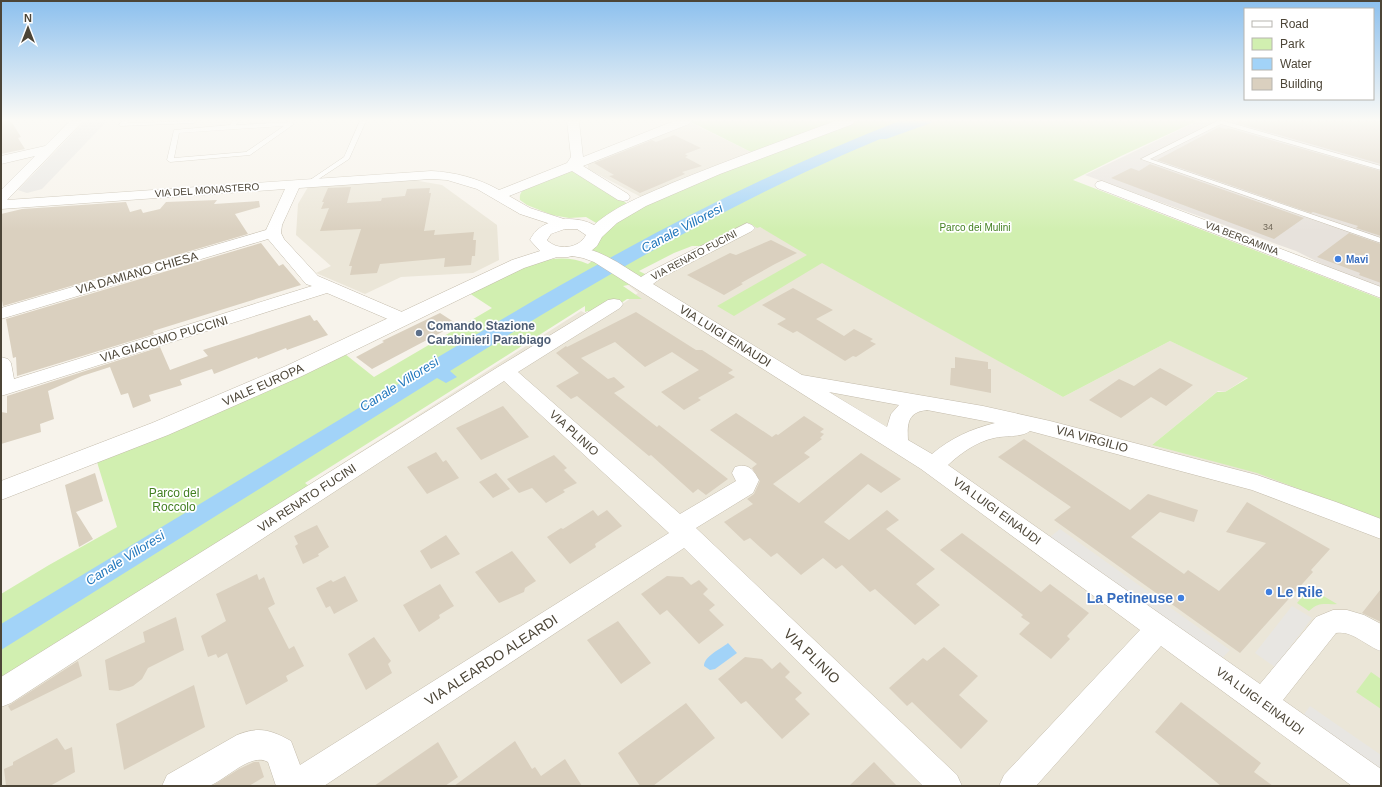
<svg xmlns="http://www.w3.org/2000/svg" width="1382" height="787" font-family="Arial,sans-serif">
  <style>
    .residential { fill: #ebe6d8 }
    .industrial { fill: #e7e2dc }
    .green { fill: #d1efb0 }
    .parking { fill: #e8e6e2 }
    .water { fill: #a2d3f8 }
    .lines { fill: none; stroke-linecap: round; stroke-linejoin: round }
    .canal { fill: #a2d3f8; fill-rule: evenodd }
    .building { fill: #dad0bf }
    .service-casing { stroke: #c4bcac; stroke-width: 1 }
    .minor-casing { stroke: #c4bcac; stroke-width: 1 }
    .tertiary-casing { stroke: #c4bcac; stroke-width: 1 }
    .service { fill: #fff; fill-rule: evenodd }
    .minor { fill: #fff; fill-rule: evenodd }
    .tertiary { fill: #fff; fill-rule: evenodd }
    .shop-dot { fill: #3f7fe0; stroke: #fff; stroke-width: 1.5 }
    .service-dot { fill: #5c6f8a; stroke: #fff; stroke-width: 1.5 }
    .labels { text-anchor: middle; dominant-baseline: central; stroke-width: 3.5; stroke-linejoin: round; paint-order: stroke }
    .far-number-label { font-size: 9px; fill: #706859 }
    .far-street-label { font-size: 10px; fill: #4c4537; stroke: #fff }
    .far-park-label { font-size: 10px; fill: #438022; stroke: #fff }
    .far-shop-label { font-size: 10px; font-weight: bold; fill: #366cbe; stroke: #fff; text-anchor: start }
    .street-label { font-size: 12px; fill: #4c4537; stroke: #fff }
    .service-label { font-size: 12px; font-weight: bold; fill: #4e5e75; stroke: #fff; text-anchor: start }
    .park-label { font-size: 12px; fill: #438022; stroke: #fff }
    .water-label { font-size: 13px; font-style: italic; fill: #2278bd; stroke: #fff }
    .near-shop-label { font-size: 14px; font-weight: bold; fill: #366cbe; stroke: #fff; text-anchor: start }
    .near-street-label { font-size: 14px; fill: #4c4537; stroke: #fff }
  </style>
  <rect width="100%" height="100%" fill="#f7f3eb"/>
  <path class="residential" d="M691,123l60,29 -110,45 -53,-28v-6z
    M413,180l29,5 55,40 2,35 -26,13 -72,4 -36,17 -49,-21 15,-7 -35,-31 2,-31 10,-17z
    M750,223l10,4 303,170 107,-56 78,36 -23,15 -7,-1 -66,54 105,27 124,48v266h-1380v-105l580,-370 19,9 38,-27 -10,-8z"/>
  <path class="industrial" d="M1198,121h183v167l-51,-20 -34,-17 -211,-76z"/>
  <path class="green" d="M689,121h508l-76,35 -48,24 308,119v221l-124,-47 -105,-28 65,-53h8l23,-14 -78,-37 -107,56 -241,-134 -88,53 -17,-10 90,-51 -47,-28 -3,1 -8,-5 -47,23h-10l-18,7 -35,18 8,4 -19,10 -5,1 19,13h-15l-28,19 -11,-7 -3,1v-6l-280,177 5,4 -309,199v-92l48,-29 68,-38 -20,-65 248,-108 29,23 118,-69 -23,-15c35,-17 80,-47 119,-29l11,-8 -8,-7 7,-25 -12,-7 -17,1 -17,-3 -25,-10 -7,-5c-1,-7 2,-9 7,-13l45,-16 13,5 49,32 121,-57 -4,1z
    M1310,588l27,16c-13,1 -17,-3 -28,7l-12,-8z
    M1371,672l10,7v30l-25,-17z"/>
  <path class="parking" d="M85,121h22l-65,68 -15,4 -9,-3z
    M1060,529l170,121 -10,10 -170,-123z
    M1292,606l20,12 -37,49 -20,-14z
    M1310,706l71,49v17l-79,-55z"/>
  <path class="water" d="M899,121h26c-167,64 -324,156 -475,250l7,6 -11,6 -9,-5 -436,272v-26l429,-259 -2,-2c63,-37 125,-75 189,-109 91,-50 185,-95 282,-133z
    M728,643l9,10 -22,16 -5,1 -6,-4c0,-10 17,-17 24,-23z"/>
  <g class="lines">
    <path class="canal" d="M916,121h16l-1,2 -45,16h-8l-2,-2 2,-2z"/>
  </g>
  <path class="building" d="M1,121h10l10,16 -3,1 7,11 -24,5z
    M1239,121h142v43l-145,-41z
    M1219,127l7,2 2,-1 153,43v65l-25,-8 2,-2 -45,-14 -2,1 -154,-53z
    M674,135l27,13 -16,6 3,2 -3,1 17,9 -20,6 3,2 -45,19 -31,-17 5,-1 -20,-12 58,-23 4,2z
    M1150,164l154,54 -30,21 -163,-61 20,-10 8,3z
    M351,187l-4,16 34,-2 1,-3 23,-2 2,-7 23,-1 -1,5h2l-7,38 11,-1 -1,5 40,-3 -1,8h3l-1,16h-3l-1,9 -27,2 1,-9 -65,6 -3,9 -27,2 2,-9h-3l12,-37 -41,2 9,-23 -8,1 3,-7h-2l6,-14z
    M217,200l-3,4 45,-3 1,6 -25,7 13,20 -245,72 -2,-11v-81l21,-5 104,-7 4,10 11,-3 2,4 17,-4 6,-7z
    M1349,233l32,11v39l-22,-8 1,-2 -43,-16z
    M771,240l26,13 -22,11 -34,19 2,1 -19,11 -37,-20 43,-22 6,2z
    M261,243l18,23 4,-2 18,21 -148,46 1,3 -137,42 -1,-19 -3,1 -7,-39z
    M793,288l40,22 -17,9 28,17 10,-7 19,10 -3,2 6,3 -20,13 -3,-1 -8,5 -48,-30 -4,2 -16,-9 9,-5 -24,-14z
    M636,312l60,38h6l31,20 -5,3 7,4 -37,21 3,2 -17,10 -23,-18 38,-22 -27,-18 -27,15 -30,-25 -34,16 27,21 6,-2 11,10 -11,6 43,34 2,-2 69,54 -22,16 -8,-6 -5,4 -42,-38 -2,1 -72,-60 -6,3 -15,-13 23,-13 -23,-20 10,-7 1,1z
    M440,313l17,11 -85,45 -16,-12 28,-15 -2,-1z
    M310,315l4,6 3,-1 11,15 -41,15 -1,-2 -28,11 -1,-2 -43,17 -2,-5 -32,11 2,5 -33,10 2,6 -18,7 -5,-15 -7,2 -11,-28 -28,9 -34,15 6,28 -14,5 1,8 -40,12v-32l6,1v-17l153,-49 10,23 38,-14 -5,-6z
    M955,357l33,5v7h3v24l-41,-8 1,-17h4z
    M1160,368l33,17 -27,21 -15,-9 -30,21 -32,-18 30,-21 15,7z
    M503,406l26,31 -48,23 -25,-32z
    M736,413l36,24 4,-3 2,1 26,-19 20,13 -4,3 4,2 -4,4 2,1 -18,14 6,4 -37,27 26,19 62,-50 40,26 -20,14 -13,-9 -44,38 25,18 38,-30 12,10 -13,9 49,40 -19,15 24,21 -25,20 -40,-36 -5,3 -28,-27 -6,4 -13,-11 -22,17 -24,-22 -6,4 -21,-19 -6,3 -20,-19 29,-18 -6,-5 7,-5 6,-13 -8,-13 5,-4 -47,-34z
    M1024,439l106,71 18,-16 50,16 -4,12 -34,-10 -29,25 53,37 4,-4 31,21 47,-48 -40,-11 21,-30 83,47 -19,21 2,2 -73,81 -186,-133 17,-13 -73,-50z
    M436,452l7,10 3,-2 13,18 -32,16 -20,-27z
    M554,455l13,13 -3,2 13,13 -14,7 2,2 -19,11 -14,-15 -13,5 -12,-14z
    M95,473l8,28 -27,11 17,27 -14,8 -14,-62z
    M496,473l14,16 -17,9 -14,-16z
    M593,510l5,6 9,-6 15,16 -27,18 1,3 -26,17 -23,-27 14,-9 2,1z
    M317,525l12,22 -11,7 1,2 -16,8 -8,-18 3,-2 -4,-8z
    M962,533l79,59 9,-8 39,29 -22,23 3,3 -19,20 -32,-25 11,-11 -9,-6 2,-2 -83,-65z
    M446,535l14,19 -29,15 -11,-18z
    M512,551l24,30 -11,7 -1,4 -25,11 -24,-31z
    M257,574l2,6 5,-3 11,27 -7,4 21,41 5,-3 10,20 -18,10 2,5 -42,24 -19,-52 -9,5 -2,-4 -8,3 -7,-21 25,-15 -10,-27z
    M345,576l13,25 -24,13 -4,-8 -4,2 -10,-20 15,-8 2,2z
    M667,576l16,1 8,8 8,-5 9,9 -5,5 12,11 -6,5 15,15 -25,19 -32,-34 -7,5 -19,-21z
    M440,584l14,22 -15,9 1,3 -21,14 -16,-27z
    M1381,589v33l-19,-9z
    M176,617l8,33 -36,18 -6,11 -9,7 -14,5 -10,-1 -4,-30 40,-18 -2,-10z
    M618,621l33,42 -30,21 -34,-44z
    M374,637l17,24 -3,3 4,9 -26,17 -18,-36z
    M944,647l34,29 -19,19 29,26 -27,28 -49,-47 -5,4 -18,-18 34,-30 4,3z
    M745,657l17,2 10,10 8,-7 10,10 -5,5 17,16 -7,6 15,15 -28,25 -36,-38 -5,3 -23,-25z
    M78,661l4,15 -71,35 -3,-5z
    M194,685l11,42 -81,43 -8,-46z
    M1181,702l80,61 -7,9 19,14h-52l-66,-54z
    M686,703l29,35 -62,48h-13l-22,-33z
    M57,738l8,12 7,-3 3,25 -25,14h-44l-2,-17 9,-4v-3z
    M515,741l17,28 3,-2 6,9 24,-17 17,27h-128z
    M438,742l20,35 -13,9h-71z
    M254,762h5l5,15 -15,9h-37l27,-17z
    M874,762l23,24h-48z"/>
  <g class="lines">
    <g class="service-casing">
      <path id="service" d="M122,121h7l-2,2 70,-2 -3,2 -74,3 -1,-1z
        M233,121h6l-3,4 55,-3 3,2 -44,31 -80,7 -3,-2 7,-30 56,-5zM284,126l-38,26 -72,6 5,-25z
        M360,121h6l-17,38 -38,25h-4v-2l37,-25z
        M1217,121h7l157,45v4l-160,-46 -71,35 231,79v5l-240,-84z"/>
    </g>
    <g class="minor-casing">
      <path id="minor" d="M70,121h13l-76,79 424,-29c23,1 47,7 68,19l68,-27 4,-6 -4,-36h12l4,36 91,-36h17l-2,3 -106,42 45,28 2,3 -2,3 -5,1 -5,-1 -46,-29 -63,25 21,12 40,13 2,3 -2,3 -5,1 -5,-1 -40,-13 -43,-25 -30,-9 -16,-1 -132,9 -17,37 -1,8 3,6 34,37 91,39 3,4 -3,4 -6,1 -6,-1 -70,-30 -326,103v-39l7,2 3,4 3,16 298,-93 -6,-2 -38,-45 -267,80v-11l265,-78 19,-41 -284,20v-19l34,-34 -34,8v-8l44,-10z
        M1102,181l279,106v11l-284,-110 -2,-3 2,-3z
        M747,223l5,2 3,3 -3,3 -91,47 -8,6 149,91 181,31 67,15 207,54 79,27 45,17v20l-129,-49 -222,-59c-9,7 -25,4 -36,7 -18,4 -33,15 -46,27l312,219 56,-67 17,-7h14l17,5 17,9v27c-15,-5 -29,-21 -45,-18l-53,67 98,69v17h-29l-191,-140 -125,140h-37l5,-11 136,-145 -219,-161 -327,-207 -11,-4 -21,-4 -2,-3 2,-3c27,-7 58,16 79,29l8,-5zM829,392l70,13 -8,9 -4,13zM927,410l68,13c-24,6 -44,15 -63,31l-24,-14c-1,-17 0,-28 19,-30z
        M614,299l6,1 3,4 -3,4 -102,64 162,142 56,-33 -4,-8 3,-6c13,-4 18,2 24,13l-6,13 -57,35 261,247 5,11h-39l-239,-238 -360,238h-48l-8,-24c-18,-10 -42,18 -59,24 -9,1 -36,0 -47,0l5,-11 70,-40c22,-9 34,-5 54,6l9,24 369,-232 -165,-152 -493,322 -10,4v-30l497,-310 110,-67z"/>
    </g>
    <g class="tertiary-casing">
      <path id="tertiary" d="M835,121h19l-1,3 -133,50 -74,32 -29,17 -15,14 -5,9 -6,5 -23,6h-11l-33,11 -222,108 -134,59 -167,65v-19l151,-58 134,-57 226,-106 28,-9 -10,-11c10,-22 44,-26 64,-15 22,-20 52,-30 78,-42 54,-22 109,-42 163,-62zM565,229h12l9,6c-7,14 -29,16 -39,5l4,-6z"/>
    </g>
    <use href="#service" class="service"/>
    <use href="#minor" class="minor"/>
    <use href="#tertiary" class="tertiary"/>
  </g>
  <linearGradient id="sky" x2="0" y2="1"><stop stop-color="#8cc0ee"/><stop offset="0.52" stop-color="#fbfaf6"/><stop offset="1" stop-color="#fbfaf6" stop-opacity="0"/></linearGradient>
  <rect width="1382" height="231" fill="url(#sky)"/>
  <g class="shop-dot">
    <circle cx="1338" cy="259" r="4"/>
    <circle cx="1269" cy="592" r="4"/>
    <circle cx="1181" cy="598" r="4"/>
  </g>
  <circle class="service-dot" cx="419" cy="333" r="4"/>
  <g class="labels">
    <g class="far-number-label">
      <text x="1268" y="227">34</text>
    </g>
    <g class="far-street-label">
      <text transform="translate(207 190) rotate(-4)">VIA DEL MONASTERO</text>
      <text transform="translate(1242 238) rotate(21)">VIA BERGAMINA</text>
      <text transform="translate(694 255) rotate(-28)">VIA RENATO FUCINI</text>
    </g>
    <g class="far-park-label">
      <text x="975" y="227">Parco dei Mulini</text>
    </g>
    <g class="far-shop-label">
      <text x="1346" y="259">Mavi</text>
    </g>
    <g class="street-label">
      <text transform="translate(137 273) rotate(-16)">VIA DAMIANO CHIESA</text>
      <text transform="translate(725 336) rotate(32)">VIA LUIGI EINAUDI</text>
      <text transform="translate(164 339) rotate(-17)">VIA GIACOMO PUCCINI</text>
      <text transform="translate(263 385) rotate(-24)">VIALE EUROPA</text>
      <text transform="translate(574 433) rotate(42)">VIA PLINIO</text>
      <text transform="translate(1092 439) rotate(15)">VIA VIRGILIO</text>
      <text transform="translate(307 498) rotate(-33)">VIA RENATO FUCINI</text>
      <text transform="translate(997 511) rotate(36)">VIA LUIGI EINAUDI</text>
      <text transform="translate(1260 701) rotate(36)">VIA LUIGI EINAUDI</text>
    </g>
    <g class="service-label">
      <text x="427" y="326">Comando Stazione<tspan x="427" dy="14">Carabinieri Parabiago</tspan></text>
    </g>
    <g class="park-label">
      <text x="174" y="493">Parco del<tspan x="174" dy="14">Roccolo</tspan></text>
    </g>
    <g class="water-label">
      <text transform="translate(682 228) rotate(-28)">Canale Villoresi</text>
      <text transform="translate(399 384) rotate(-32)">Canale Villoresi</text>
      <text transform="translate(125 558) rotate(-32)">Canale Villoresi</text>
    </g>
    <g class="near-shop-label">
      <text x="1277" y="592">Le Rile</text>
      <text x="1173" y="598" text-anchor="end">La Petineuse</text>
    </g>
    <g class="near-street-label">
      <text transform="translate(812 656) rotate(44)">VIA PLINIO</text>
      <text transform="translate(491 660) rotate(-33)">VIA ALEARDO ALEARDI</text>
    </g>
  </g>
  <rect width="1382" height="787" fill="none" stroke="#4c4537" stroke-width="4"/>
  <rect x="1244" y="8" width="130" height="92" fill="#ffffff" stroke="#b7b5af"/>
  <rect x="1252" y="21" width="20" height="6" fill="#ffffff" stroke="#b7b5af"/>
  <text x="1280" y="28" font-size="12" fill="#4c4537">Road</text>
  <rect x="1252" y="38" width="20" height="12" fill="#d1efb0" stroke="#b7b5af"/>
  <text x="1280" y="48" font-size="12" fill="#4c4537">Park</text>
  <rect x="1252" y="58" width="20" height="12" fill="#a2d3f8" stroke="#b7b5af"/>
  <text x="1280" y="68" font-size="12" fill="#4c4537">Water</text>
  <rect x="1252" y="78" width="20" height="12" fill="#dad0bf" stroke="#b7b5af"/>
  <text x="1280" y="88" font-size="12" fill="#4c4537">Building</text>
  <g transform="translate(28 28)" stroke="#ffffff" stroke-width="3" paint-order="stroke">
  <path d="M0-3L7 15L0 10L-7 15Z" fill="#4c4537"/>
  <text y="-6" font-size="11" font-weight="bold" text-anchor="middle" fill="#4c4537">N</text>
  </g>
</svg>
